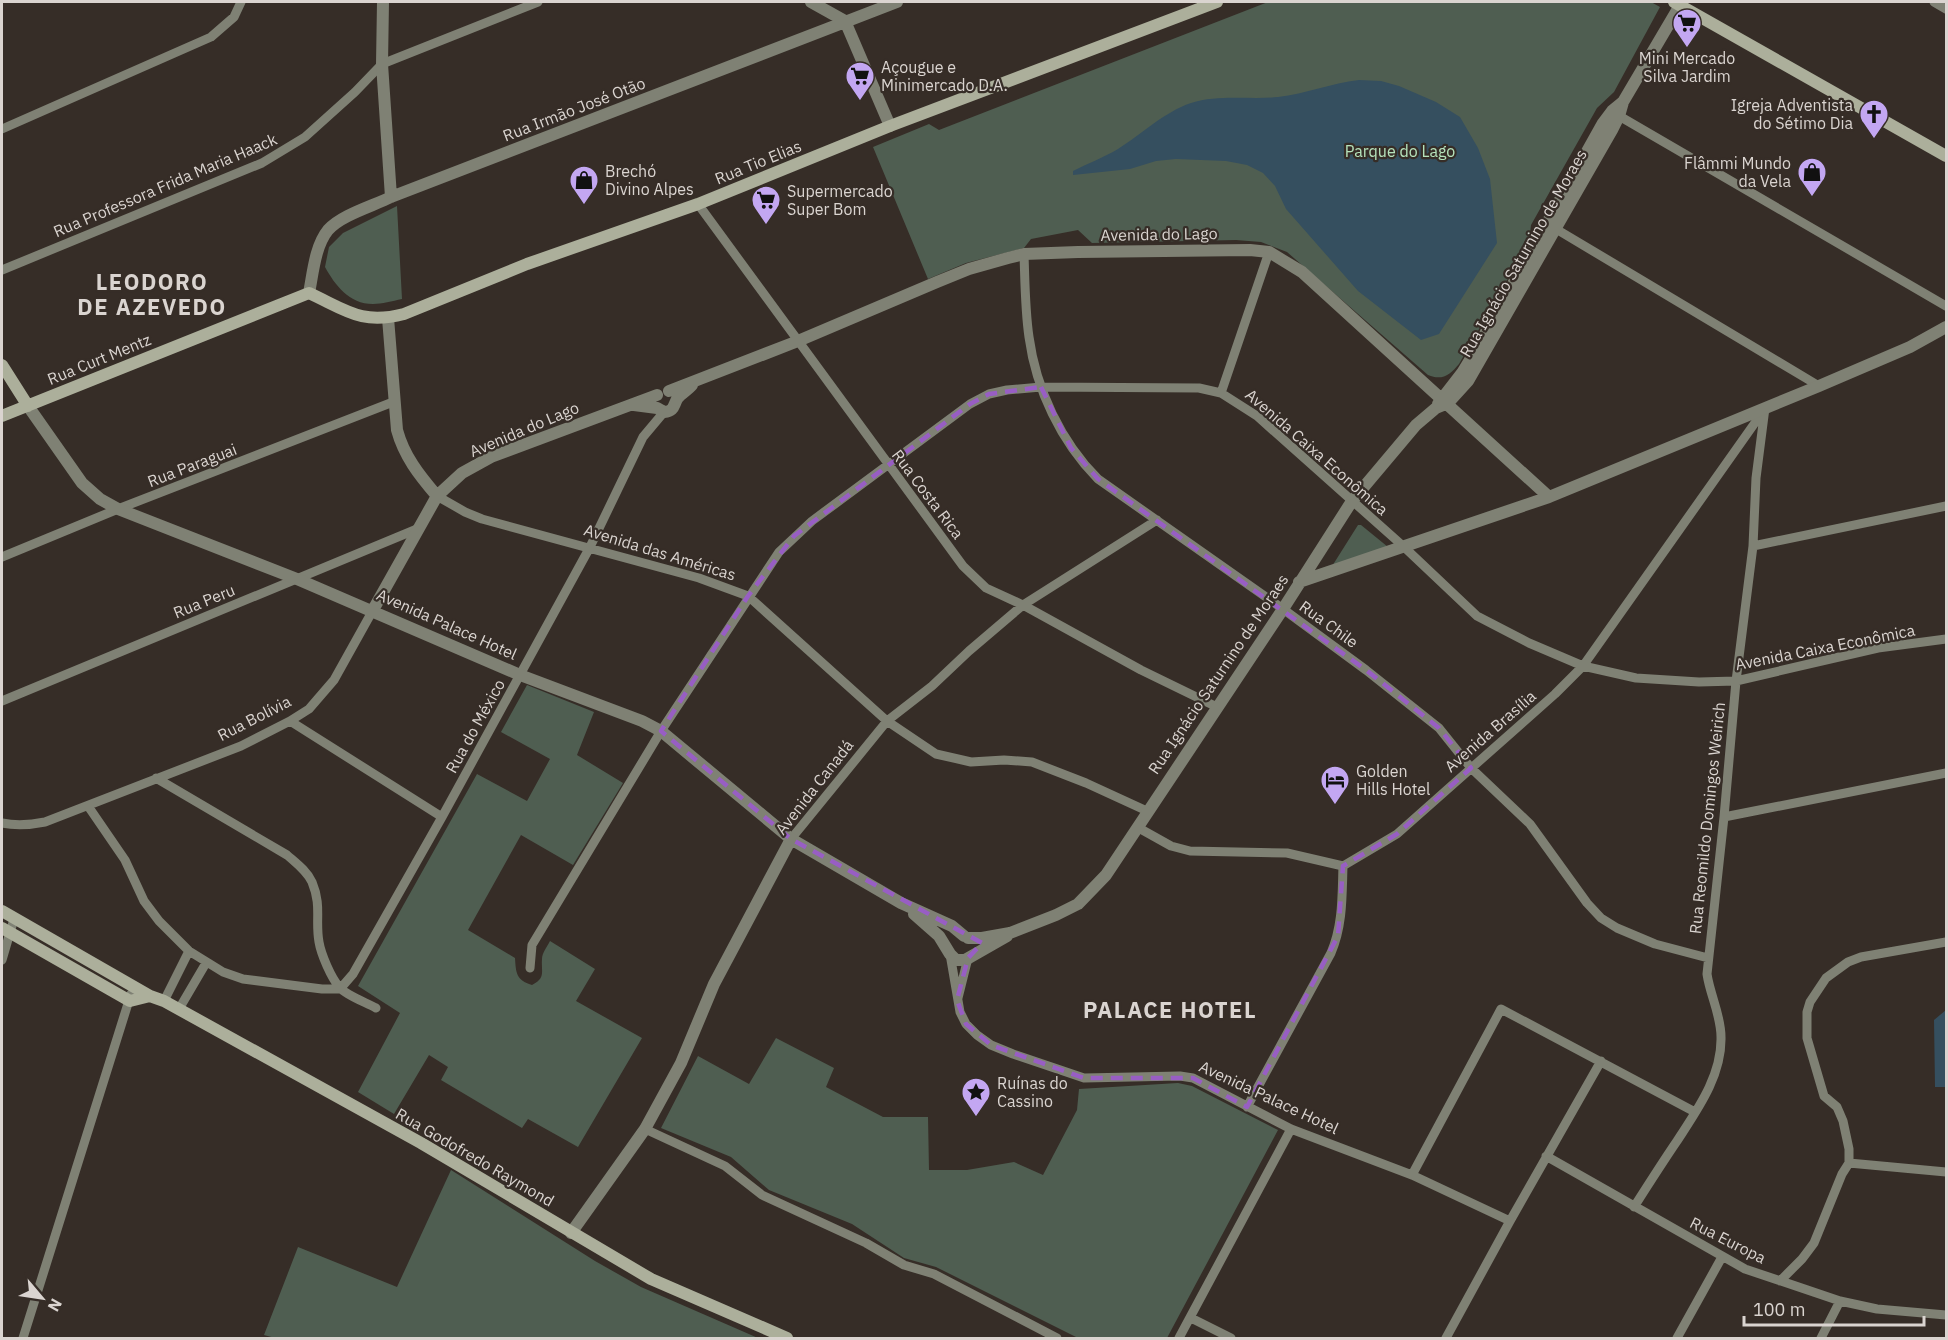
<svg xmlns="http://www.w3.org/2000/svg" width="1948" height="1340" font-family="'IBM Plex Sans',sans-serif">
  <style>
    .green { fill: #4f5e51 }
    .water { fill: #354f5f }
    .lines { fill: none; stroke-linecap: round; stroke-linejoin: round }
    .minor { stroke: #7f8174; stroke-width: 9 }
    .tertiary { stroke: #7f8174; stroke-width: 12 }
    .secondary { stroke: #acaf9b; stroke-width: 12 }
    .marked { fill: none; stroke: #985ec4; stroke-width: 4.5; stroke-dasharray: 12 8; stroke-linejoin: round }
    .labels { text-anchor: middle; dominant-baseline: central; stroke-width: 4.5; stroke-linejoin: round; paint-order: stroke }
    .poi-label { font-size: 16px; fill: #dad4d0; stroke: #362d27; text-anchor: start }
    .street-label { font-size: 16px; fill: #dad4d0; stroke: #362d27 }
    .park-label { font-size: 16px; fill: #b5e2bb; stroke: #362d27 }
    .district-label { font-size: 22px; font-weight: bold; letter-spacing: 1.5px; fill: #dad4d0; stroke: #362d27 }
  </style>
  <rect width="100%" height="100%" fill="#362d27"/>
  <path class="green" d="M1268,2h383l9,5 -46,85 -17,16 -66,117 -2,17 -70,122c-9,11 -17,17 -31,11l-141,-123 -26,-10 -25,-2 -144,3 -14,-13 -47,9 -7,9 -58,15 -38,16 -55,-132 56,-23 10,6z
    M397,206l5,93c-10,2 -20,5 -29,5 -24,0 -38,-19 -48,-37l4,-20 14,-14z
    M1358,525h3l27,22 -59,24z
    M527,685l67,27 -17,43 46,28 -50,82 -52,-30 -53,95 47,28c1,15 1,22 17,27 14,-7 9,-13 10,-26 0,-6 5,-12 8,-18l45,28 -19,32 66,37 -64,109 -50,-28 -6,9 -81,-48 7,-13 -19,-12 -35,59 -36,-22 42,-79 -42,-27 119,-212 50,27 23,-42 -49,-27z
    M776,1038l58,30 -8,19 57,30h45l1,53h38l47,-8 29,13 34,-65 2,-21 99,-6 14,3 86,44 -111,208h-89l-142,-71 -32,-9 -52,-34 -83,-34 -38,-33 -70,-29 37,-72 51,28z
    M451,1170l144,91 46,26 117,51h-483l-11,-3 34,-88 99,40z"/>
  <path class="water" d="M1359,80l22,1 18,5 37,16 24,15 18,31 12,31 7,64 -58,91 -18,6 -63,-49 -72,-82 -11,-23 -12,-13 -16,-8 -21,-4 -50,-2 -20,2 -26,8 -57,6v-4c15,-8 30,-13 45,-22 24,-15 46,-37 73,-46 28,-9 59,-3 87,-6 28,-3 53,-14 81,-17z
    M1946,1010v77h-11l-1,-67z"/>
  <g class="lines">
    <path class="minor" d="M1934,2l12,7
      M1614,113l332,193
      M2,129l209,-92 23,-20 7,-15
      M698,204l265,362 23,22 37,17 118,65 76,37
      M1551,226l268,160
      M1024,254c1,28 1,56 5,83 7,52 32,105 69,142l185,130 83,61 73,58 32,40 59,56 57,79 14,15 16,10 38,16 53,14
      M2,270l260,-107 43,-26 50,-45 27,-28 156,-62
      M1221,393l48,-141
      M437,496l28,16 17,7 217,59 49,18 139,125 49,33 35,8 33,-2 28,2 54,21 61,28
      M1753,546l193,-40
      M2,557l116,-48 275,-107
      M2,701l415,-172
      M290,721l152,96
      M156,778l131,77c9,8 20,16 25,27 10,24 3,38 7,60 2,12 12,36 21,46 6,7 27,15 36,20
      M88,806l37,54 19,41 15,20 30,30 34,21 20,7 79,10h18
      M1724,817l222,-44
      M2,823c15,3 28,2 43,-1l196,-76 49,-25 19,-12 25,-29 39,-70
      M1137,827l34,19 19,5 97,2 56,13
      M791,839l96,-118 45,-35 37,-35 54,-46 134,-85
      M1343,866l54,-32 158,-140 28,-28 181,-256
      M950,954l10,58 6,12 11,11 14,10 22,9 71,24 96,-2 13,2 98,51 121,46 98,46
      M2,960l12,-41
      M530,968l2,-23 129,-214 118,-179 33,-31 158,-117 19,-10 18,-4 34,-3 158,1 22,5 36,23 146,130 74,70 52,27 54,23 53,12 63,4 37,-1 142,-33 68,-9
      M340,989l13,-15 89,-157 148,-270 53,-110 21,-25
      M958,998l10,-40
      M164,1001l25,-50
      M179,1009l27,-46
      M1247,1107l84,-154c12,-28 11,-57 12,-87
      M645,1129l80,37 37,29 104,48 38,22 30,9 123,64
      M1546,1156l199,113 95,32 37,8 69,6
      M1849,1163l97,9
      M1412,1175l89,-166 194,103
      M1634,1207c14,-22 28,-44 43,-66 20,-31 45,-65 44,-104 0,-22 -11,-42 -14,-63l17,-157 12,-136 17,-135 3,-68 9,-70
      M1780,1281l22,-22 12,-16 28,-69 7,-11v-14l-6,-28 -6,-14 -13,-11 -17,-58v-26l3,-10 16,-24 22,-16 13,-5 85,-15
      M1191,1318l40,20
      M23,1338l108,-344
      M1179,1338l112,-209
      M1446,1338l64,-117 91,-160
      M1677,1338l45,-81
      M1821,1338l19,-37"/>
    <path class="tertiary" d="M383,2l-1,62 9,133
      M811,2l34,19
      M845,21l45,105
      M309,293c4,-20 6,-47 19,-63 13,-15 45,-24 63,-33l506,-195
      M388,318l9,112c7,26 22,45 40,66
      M669,391l129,-50 139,-59 32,-13 39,-11 16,-4 54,-2 172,-2 19,2 33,20 247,225
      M1438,404l24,-31 14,-23 127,-227 9,-12 11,-9
      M634,405l23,3 7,4c10,-1 9,-5 13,-13 3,-5 11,-9 15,-14
      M28,406l54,77 18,16 18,10 179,70 223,96 122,46 19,10 130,108 110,64 51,23 12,10
      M1299,582l250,-85 270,-111 91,-39 36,-20
      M373,610l64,-114 25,-23 29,-16 166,-62
      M914,914l25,22 11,18 6,6h9l42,-24
      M968,938h14l28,-5 46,-18 22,-11 28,-29 177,-266 69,-108 64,-76 20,-17 12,-5 20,-22 144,-251 7,-14 4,-14 59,-100
      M571,1233l74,-104 36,-66 33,-79 77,-145"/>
    <path class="secondary" d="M1674,2l272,154
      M2,365l26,41
      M2,416l307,-123c37,17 52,32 95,21l123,-50 171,-60 192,-78 327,-124
      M2,911l148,85 14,5 257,142 230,136 136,59
      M2,928l128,73 20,-5"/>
  </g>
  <path class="marked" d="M1041,387l30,61 27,31 268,191 73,58 32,40 -74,66 -54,32 -5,70 -91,171 -54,-29h-109l-93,-33 -25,-21 -9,-24 11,-42 14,-15 -191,-104 -130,-108 87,-135 46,-60 176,-132 19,-10z"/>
  <defs>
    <g id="supermarket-pin" transform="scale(1.5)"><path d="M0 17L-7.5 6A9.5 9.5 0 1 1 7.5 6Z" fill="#c3a7f2" stroke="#362d27"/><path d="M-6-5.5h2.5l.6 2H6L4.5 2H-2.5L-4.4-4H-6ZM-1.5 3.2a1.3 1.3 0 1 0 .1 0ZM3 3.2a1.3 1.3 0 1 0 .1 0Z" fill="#111"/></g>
    <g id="church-pin" transform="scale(1.5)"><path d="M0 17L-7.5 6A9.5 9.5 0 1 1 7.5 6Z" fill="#c3a7f2" stroke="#362d27"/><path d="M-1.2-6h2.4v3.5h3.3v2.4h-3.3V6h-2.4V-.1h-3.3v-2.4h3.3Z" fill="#111"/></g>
    <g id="shop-pin" transform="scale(1.5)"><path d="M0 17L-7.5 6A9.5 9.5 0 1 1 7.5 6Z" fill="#c3a7f2" stroke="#362d27"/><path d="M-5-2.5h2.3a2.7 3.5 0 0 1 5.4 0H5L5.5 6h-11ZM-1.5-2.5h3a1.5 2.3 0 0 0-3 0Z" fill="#111"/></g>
    <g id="hotel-pin" transform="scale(1.5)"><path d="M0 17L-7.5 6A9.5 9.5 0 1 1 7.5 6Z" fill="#c3a7f2" stroke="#362d27"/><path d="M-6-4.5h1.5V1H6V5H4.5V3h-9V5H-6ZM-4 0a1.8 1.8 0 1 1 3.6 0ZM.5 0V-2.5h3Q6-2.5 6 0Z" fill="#111"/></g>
    <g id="sight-pin" transform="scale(1.5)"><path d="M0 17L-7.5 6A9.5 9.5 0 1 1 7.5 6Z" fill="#c3a7f2" stroke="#362d27"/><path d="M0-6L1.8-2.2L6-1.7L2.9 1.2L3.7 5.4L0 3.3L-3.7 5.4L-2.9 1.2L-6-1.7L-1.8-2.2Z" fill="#111"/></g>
  </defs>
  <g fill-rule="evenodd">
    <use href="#supermarket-pin" x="1687" y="23"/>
    <use href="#supermarket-pin" x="860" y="76"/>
    <use href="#church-pin" x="1874" y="114"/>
    <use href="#shop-pin" x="1812" y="172"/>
    <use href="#shop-pin" x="584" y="180"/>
    <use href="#supermarket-pin" x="766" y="200"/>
    <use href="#hotel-pin" x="1335" y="780"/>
    <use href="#sight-pin" x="976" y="1092"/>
  </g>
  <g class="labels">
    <g class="poi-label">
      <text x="1687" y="58" text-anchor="middle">Mini Mercado<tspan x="1687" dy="18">Silva Jardim</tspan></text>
      <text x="881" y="67">Açougue e<tspan x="881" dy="18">Minimercado D.A.</tspan></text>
      <text x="1853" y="105" text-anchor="end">Igreja Adventista<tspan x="1853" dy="18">do Sétimo Dia</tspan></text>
      <text x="1791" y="163" text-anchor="end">Flâmmi Mundo<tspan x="1791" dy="18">da Vela</tspan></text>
      <text x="605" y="171">Brechó<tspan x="605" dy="18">Divino Alpes</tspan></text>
      <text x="787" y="191">Supermercado<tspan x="787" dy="18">Super Bom</tspan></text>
      <text x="1356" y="771">Golden<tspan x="1356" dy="18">Hills Hotel</tspan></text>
      <text x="997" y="1083">Ruínas do<tspan x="997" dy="18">Cassino</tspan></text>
    </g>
    <g class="street-label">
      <text transform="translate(574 109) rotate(-21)">Rua Irmão José Otão</text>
      <text transform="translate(758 162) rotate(-22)">Rua Tio Elias</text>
      <text transform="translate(165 185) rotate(-23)">Rua Professora Frida Maria Haack</text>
      <text transform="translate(1159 234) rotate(-1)">Avenida do Lago</text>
      <text transform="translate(1523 253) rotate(-60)">Rua Ignácio Saturnino de Moraes</text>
      <text transform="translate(99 359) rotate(-22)">Rua Curt Mentz</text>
      <text transform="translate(524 429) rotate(-23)">Avenida do Lago</text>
      <text transform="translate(1317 452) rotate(41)">Avenida Caixa Econômica</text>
      <text transform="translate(192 465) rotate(-21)">Rua Paraguai</text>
      <text transform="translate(928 494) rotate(53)">Rua Costa Rica</text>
      <text transform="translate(660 552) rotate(17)">Avenida das Américas</text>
      <text transform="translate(204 601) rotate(-22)">Rua Peru</text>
      <text transform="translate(447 624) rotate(24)">Avenida Palace Hotel</text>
      <text transform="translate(1329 624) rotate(36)">Rua Chile</text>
      <text transform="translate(1825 647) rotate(-11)">Avenida Caixa Econômica</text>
      <text transform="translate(1218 674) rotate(-56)">Rua Ignácio Saturnino de Moraes</text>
      <text transform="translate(254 718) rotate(-27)">Rua Bolívia</text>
      <text transform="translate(475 726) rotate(-61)">Rua do México</text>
      <text transform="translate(1490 731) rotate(-41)">Avenida Brasília</text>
      <text transform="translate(814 787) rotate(-52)">Avenida Canadá</text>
      <text transform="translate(1707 818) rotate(-84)">Rua Reomildo Domingos Weirich</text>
      <text transform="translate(1269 1097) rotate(25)">Avenida Palace Hotel</text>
      <text transform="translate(475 1157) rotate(30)">Rua Godofredo Raymond</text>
      <text transform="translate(1728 1240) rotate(27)">Rua Europa</text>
    </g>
    <g class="park-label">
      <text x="1400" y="151">Parque do Lago</text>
    </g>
    <g class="district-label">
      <text x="152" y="281">LEODORO<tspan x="152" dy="25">DE AZEVEDO</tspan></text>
      <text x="1170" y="1009">PALACE HOTEL</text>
    </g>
  </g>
  <rect width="1948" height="1340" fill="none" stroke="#dad4d0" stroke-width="6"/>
  <g transform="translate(42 1298) rotate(119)" stroke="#362d27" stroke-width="4.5" paint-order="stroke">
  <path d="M0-4.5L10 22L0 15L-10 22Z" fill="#dad4d0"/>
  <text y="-9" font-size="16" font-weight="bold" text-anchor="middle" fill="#dad4d0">N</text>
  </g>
  <path d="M1744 1316v9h180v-9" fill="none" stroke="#dad4d0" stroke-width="3"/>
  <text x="1753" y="1316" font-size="18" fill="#dad4d0" stroke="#362d27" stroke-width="4.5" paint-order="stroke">100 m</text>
</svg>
